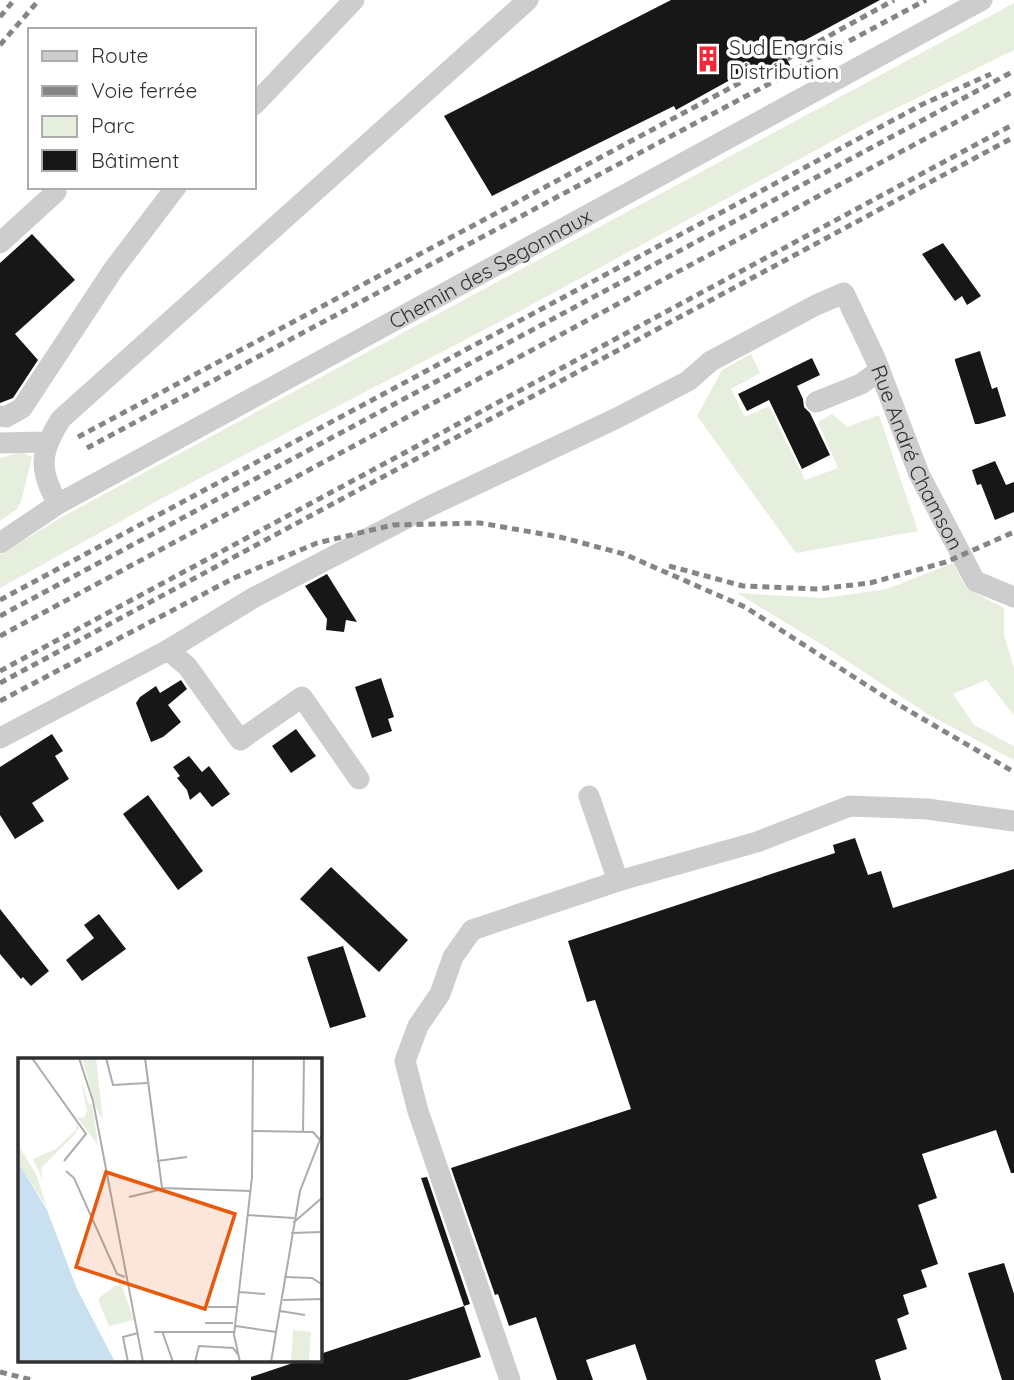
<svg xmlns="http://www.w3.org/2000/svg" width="1014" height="1380" font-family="Quicksand,sans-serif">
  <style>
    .green { fill: #e6eedd }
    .building { fill: #171717 }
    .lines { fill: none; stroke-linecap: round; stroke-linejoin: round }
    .minor { stroke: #cdcdcd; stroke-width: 21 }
    .rail { stroke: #858585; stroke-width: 5; stroke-dasharray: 7 5; stroke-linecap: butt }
    .labels { text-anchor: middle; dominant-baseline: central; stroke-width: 7; stroke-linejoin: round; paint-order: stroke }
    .poi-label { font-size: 21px; fill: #303030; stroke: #fff; text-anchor: start }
    .street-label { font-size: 21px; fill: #303030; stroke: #fff }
    .inset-road { fill: none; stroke: #acacac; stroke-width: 2 }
    .view { fill: #e8590c; fill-opacity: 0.15; stroke: #e8590c; stroke-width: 3.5 }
    .inset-edge { fill: none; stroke: #303030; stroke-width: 3.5 }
  </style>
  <rect width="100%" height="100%" fill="#fff"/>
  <path class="green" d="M1014,3v47l-152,75 -342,186 -354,185 -166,92v-33l62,-38z
    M751,354l9,19 -29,16 14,28 24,-11 36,74 33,-12 -20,-46 14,-8 15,13 32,-12 39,116 -122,22 -99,-137 25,-46z
    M22,452l10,5 -11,45 -4,7 -17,12v-63z
    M953,563l13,25 38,20v27l10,33v47l-28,-35 -33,14 21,31 40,21v14l-85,-45 -103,-68 -89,-54 88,5 62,-9z"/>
  <path class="building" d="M671,0h209l-97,52 8,15 -27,13 -7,-15 -81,45 -2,-4 -182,90 -48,-80z
    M32,234l43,46 -60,54 23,26 -25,38 -13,5v-140z
    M943,243l38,53 -14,9 -5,-9 -7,5 -33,-47z
    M980,351l12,38 5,-2 9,29 -27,8h-4l-20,-63v-2z
    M812,358l8,17 -23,11 6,13 1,8 6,6 20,42 -28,14 -33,-69 -22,11 -9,-17z
    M995,461l11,24 8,-3v30l-19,8 -14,-36 -4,1 -5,-15z
    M327,574l30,48 -11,-2 -2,12 -18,-2 1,-11 -22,-33z
    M381,678l13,39 -6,2 4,12 -20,7 -17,-51z
    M181,680l6,9 -19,16 13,17 -18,15 -12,5 -15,-39 4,-6 16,-11 4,7z
    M296,729l20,27 -25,17 -19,-27z
    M52,734l11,17 -8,5 14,23 -37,24 12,18 -29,18 -15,-24v-48z
    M189,756l13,16 7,-6 21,28 -18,13 -12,-15 -10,8 -3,-10 -10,-12 3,-2 -7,-9z
    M148,795l55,76 -25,19 -55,-76z
    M855,838l13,37 13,-4 12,37 121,-39v304h-3l-15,-43 -74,24 15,44 -19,7 20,59 -17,6 6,17 -24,8 6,19 -12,5 10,30 -32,11 6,20h-234l-12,-36 -49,16 7,20h-36l-21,-63 -27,9 -11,-32 -3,1 -44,-127 180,-59 -36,-109 -8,2 -19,-61 267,-88 -2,-8z
    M331,867l77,73 -29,32 -79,-73z
    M0,909l49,62 -18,15 -8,-9 -2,2 -21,-25z
    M99,914l27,35 -44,32 -16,-21 28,-22 -10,-13z
    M343,946l23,71 -36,11 -23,-71z
    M427,1177l43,127 -6,2 -43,-128z
    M1004,1263l10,31v86h-12l-34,-107z
    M464,1306l17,51 -73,23h-157v-3l48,-16h21v-7z"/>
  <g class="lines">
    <g class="minor">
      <path d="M254,105l100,-105"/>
      <path d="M0,243l56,-51"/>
      <path d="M816,402l45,-18 19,-14"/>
      <path d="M0,416l6,1 16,-9 91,-138 63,-83"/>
      <path d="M0,443l46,-1"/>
      <path d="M58,504c-20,-35 -18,-52 3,-85l467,-419"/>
      <path id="s1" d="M0,543l58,-39 924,-504"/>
      <path d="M0,738l168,-88"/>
      <path id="s2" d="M359,779l-57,-82 -62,43 -53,-74 -19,-16 85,-52 177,-92 187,-88 71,-37 23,-20 105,-56 28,-12 31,65 44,116 56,107 39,16"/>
      <path d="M589,796l29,85 139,-39 93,-36 77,3 87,12"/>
      <path d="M510,1380l-92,-269 -13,-50 13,-35 22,-32 13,-37 19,-27 146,-49"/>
    </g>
    <path class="rail" d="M0,17l14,-17
      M0,45l39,-45
      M787,59l107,-59
      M78,437l682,-365
      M87,448l839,-448
      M669,566l74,20 75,3 52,-6 76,-21 68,-30
      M0,600l923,-496 68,-30
      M0,616l1014,-545
      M0,636l1014,-545
      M0,671l1014,-547
      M0,683l1014,-546
      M0,701l234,-123 83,-35 76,-18 87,-2 80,14 64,17 121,53 137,88 132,77
      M0,1372l32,8"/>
  </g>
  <defs>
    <g id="building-bare" transform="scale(2.1)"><path d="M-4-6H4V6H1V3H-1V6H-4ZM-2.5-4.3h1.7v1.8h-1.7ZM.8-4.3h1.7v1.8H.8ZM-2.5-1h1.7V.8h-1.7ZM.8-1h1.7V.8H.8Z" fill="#f32735" stroke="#fff" stroke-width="2.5" paint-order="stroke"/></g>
  </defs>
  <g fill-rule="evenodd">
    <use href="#building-bare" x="708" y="59"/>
  </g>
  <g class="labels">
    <g class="poi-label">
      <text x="729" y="47">Sud Engrais<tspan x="729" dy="24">Distribution</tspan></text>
    </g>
    <g class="street-label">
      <text stroke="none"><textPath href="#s1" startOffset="562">Chemin des Segonnaux</textPath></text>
      <text stroke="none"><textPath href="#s2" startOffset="1237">Rue André Chamson</textPath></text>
    </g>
  </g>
  <g transform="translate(18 1058)">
    <rect width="304" height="304" fill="#fff"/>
    <path d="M64,0h14l7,63 -7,-13zM63,23l5,14 2,8 4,1 6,41 -21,-28 7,1 3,-8zM59,65l2,5 -6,8 -32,32 2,12 -10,-21 23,-10 20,-19zM0,87l18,29 11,34 -29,-46zM101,220l15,42 -25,6 -11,-27 18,-14 3,2zM275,272l18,2 -2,30 -18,-1z" fill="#e6eedd"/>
    <path d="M0,104l29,48 30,79 38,73h-97z" fill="#c8e0ef"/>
    <path class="inset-road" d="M14,0l54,76 -22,27M61,0l14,43 50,261M88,0l7,27 34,-2M127,0l17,130 88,3M235,73l60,1 7,8M285,74l1,-74M139,103l30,-4M48,113l8,7 43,96 8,3M111,139l34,-8M229,157l47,3M275,165l30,-26M273,175l32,-1M266,219l28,1 11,7M221,234l26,2M265,242l40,-1M190,249h29M262,253l25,4M187,265h28M218,268l40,6M144,273l11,31M136,274h80M110,304l-5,-25 15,-4M177,304l4,-16 34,2 6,8M222,304l-6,-27 18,-158 1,-119M253,304l29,-171 23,-59"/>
    <path class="view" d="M88,114l129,42 -30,95 -129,-42z"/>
    <rect width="304" height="304" class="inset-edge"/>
  </g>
  <rect x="28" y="28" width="228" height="161" fill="#ffffff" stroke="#acacac" stroke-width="2"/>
  <rect x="42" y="51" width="35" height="10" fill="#cdcdcd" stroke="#acacac" stroke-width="2"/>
  <text x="91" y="63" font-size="21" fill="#303030">Route</text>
  <rect x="42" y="86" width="35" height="10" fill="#858585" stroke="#acacac" stroke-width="2"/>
  <text x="91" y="98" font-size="21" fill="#303030">Voie ferrée</text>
  <rect x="42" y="116" width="35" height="21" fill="#e6eedd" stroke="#acacac" stroke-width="2"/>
  <text x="91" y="133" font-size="21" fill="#303030">Parc</text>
  <rect x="42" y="150" width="35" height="21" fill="#171717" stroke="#acacac" stroke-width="2"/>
  <text x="91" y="168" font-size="21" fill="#303030">Bâtiment</text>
</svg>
